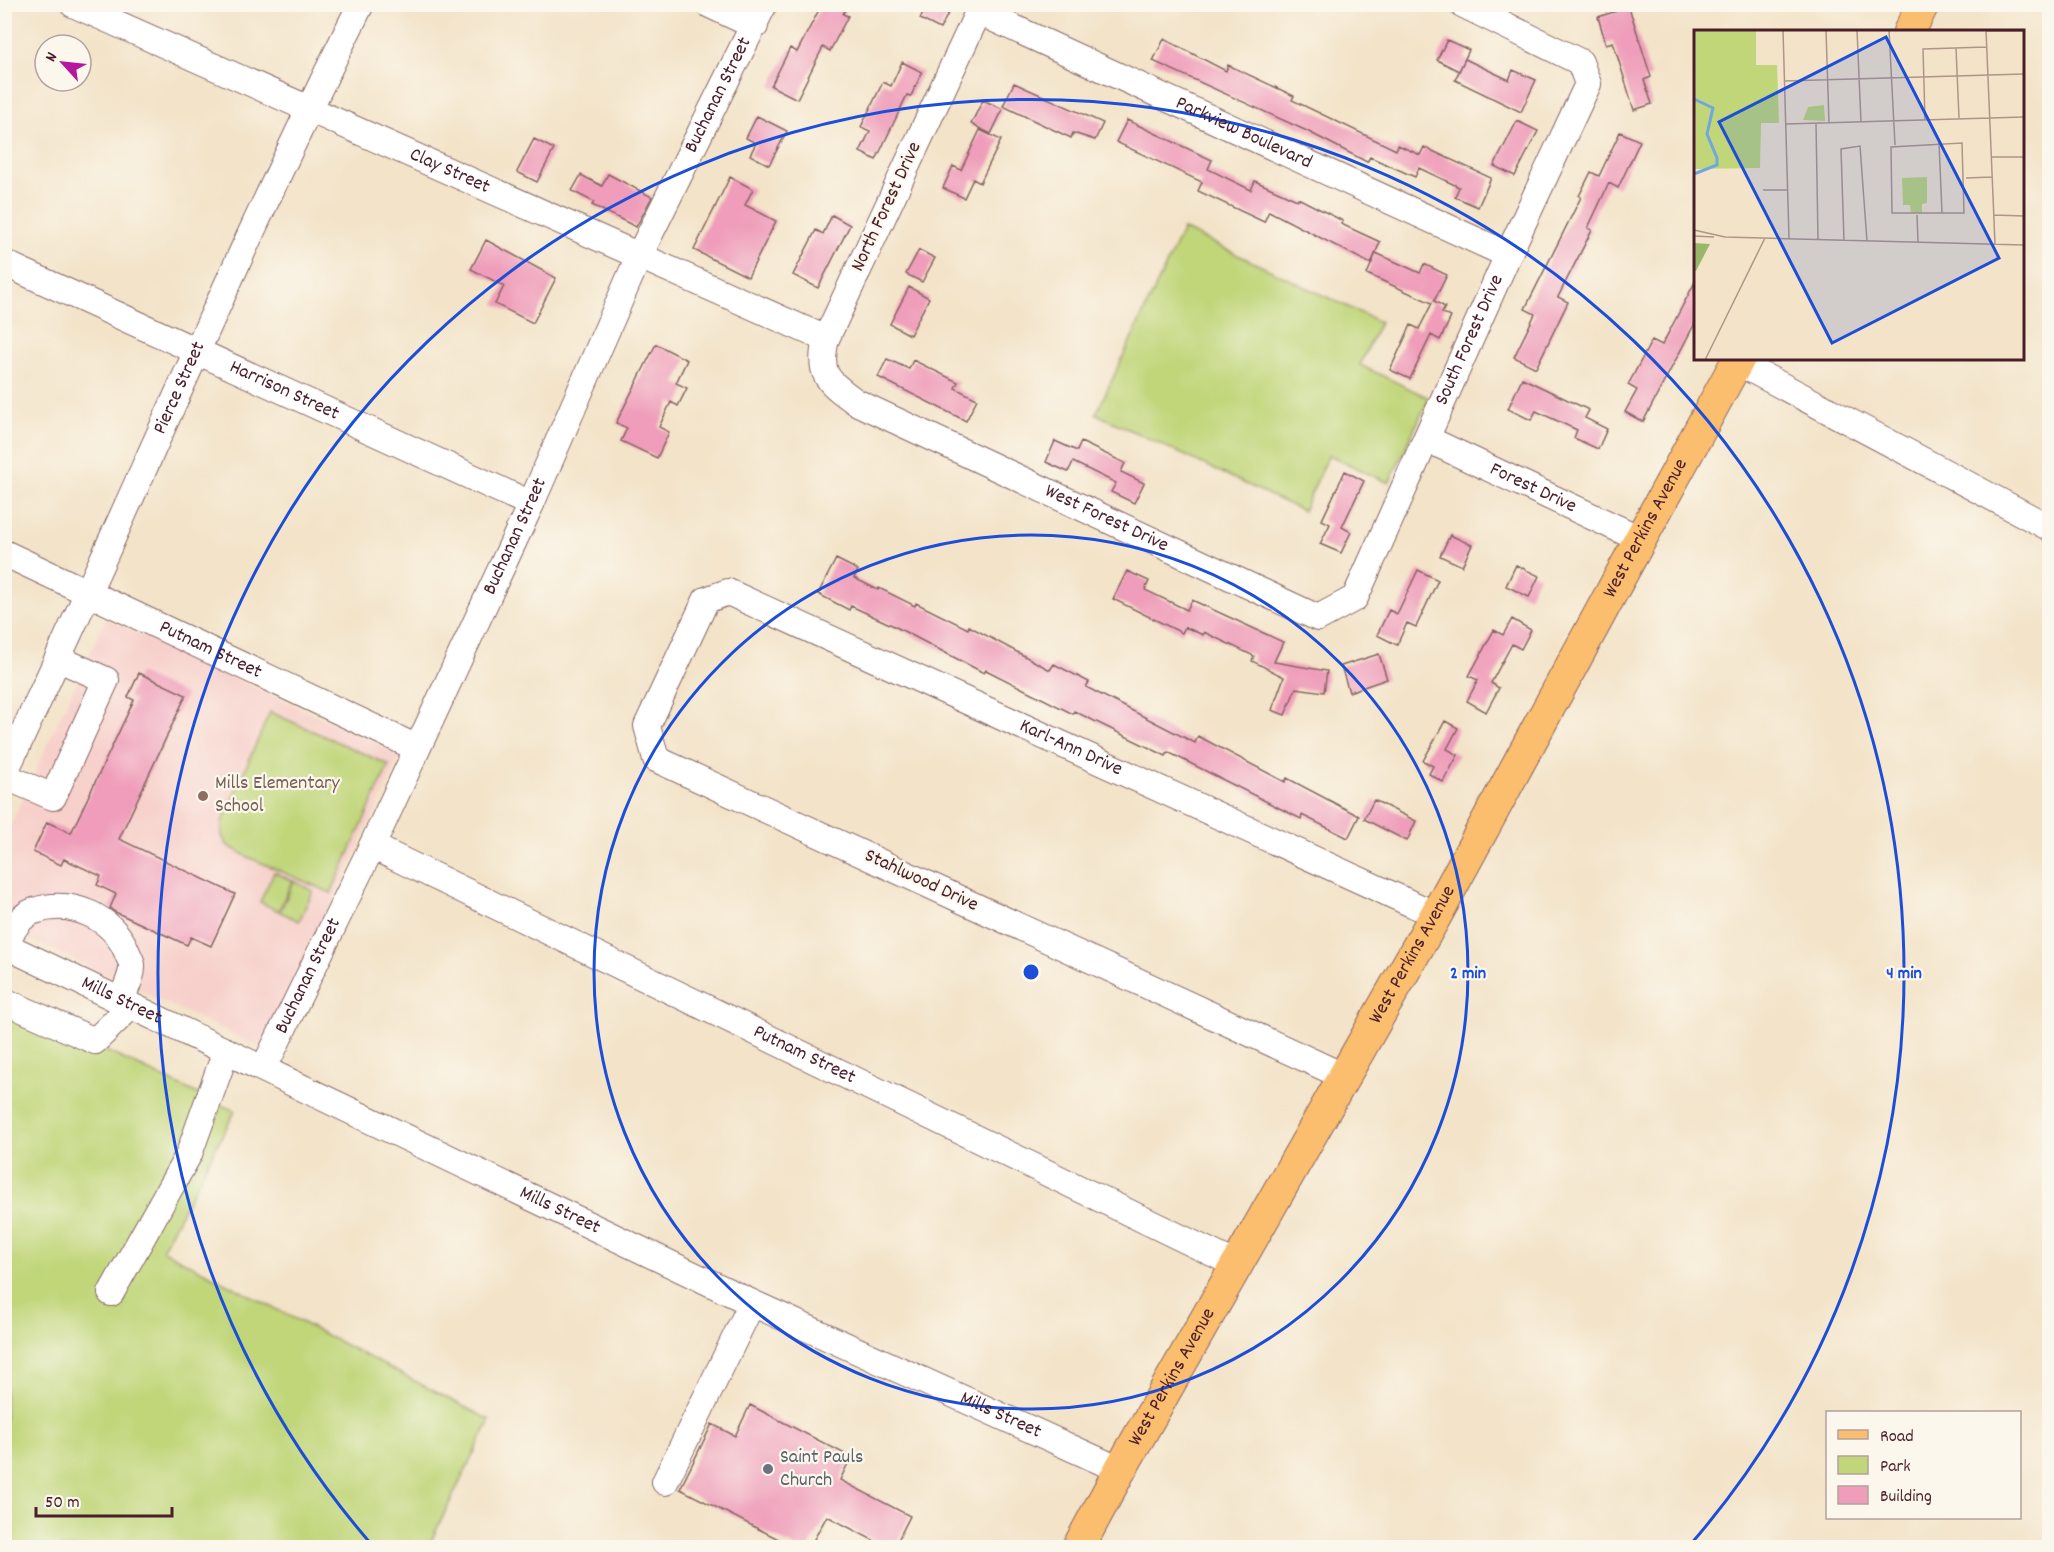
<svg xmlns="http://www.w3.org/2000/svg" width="2054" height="1552" font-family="Dekko,sans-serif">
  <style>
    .built { fill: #f7d0cb }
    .green { fill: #c0d679; stroke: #857a52; stroke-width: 1.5 }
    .building { fill: #ef9dba }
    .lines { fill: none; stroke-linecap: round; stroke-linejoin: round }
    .minor-casing { stroke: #856462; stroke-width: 28 }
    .major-casing { stroke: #856462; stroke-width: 34 }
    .minor { stroke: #fff; stroke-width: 26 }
    .major { stroke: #fbbd6e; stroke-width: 32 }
    .ring { fill: none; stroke: #1d4ed8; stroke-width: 3 }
    .education-dot { fill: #8d6e63; stroke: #fbf7ec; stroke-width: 2 }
    .worship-dot { fill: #6b7280; stroke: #fbf7ec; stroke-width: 2 }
    .labels { text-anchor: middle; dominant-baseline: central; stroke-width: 4.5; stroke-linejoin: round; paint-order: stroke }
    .street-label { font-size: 20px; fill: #4a1f2b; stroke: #fbf7ec }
    .education-label { font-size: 20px; fill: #785e54; stroke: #fbf7ec; text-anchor: start }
    .worship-label { font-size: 20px; fill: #5b616d; stroke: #fbf7ec; text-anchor: start }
    .inset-river { fill: none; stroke: #70a7de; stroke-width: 3 }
    .inset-road { fill: none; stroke: #af9589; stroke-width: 1.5 }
    .view { fill: #1d4ed8; fill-opacity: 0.15; stroke: #1d4ed8; stroke-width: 3 }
    .inset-edge { fill: none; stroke: #4a1f2b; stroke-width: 3 }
    .centre { fill: #1d4ed8; stroke: #fbf7ec; stroke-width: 3 }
    .ring-label { font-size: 18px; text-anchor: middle; font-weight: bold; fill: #1d4ed8; stroke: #fbf7ec; stroke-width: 4.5; stroke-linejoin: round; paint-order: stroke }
  </style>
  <rect width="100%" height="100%" fill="#fbf7ec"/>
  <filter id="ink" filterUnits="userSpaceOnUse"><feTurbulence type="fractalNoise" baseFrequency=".0167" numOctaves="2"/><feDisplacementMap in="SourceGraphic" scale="12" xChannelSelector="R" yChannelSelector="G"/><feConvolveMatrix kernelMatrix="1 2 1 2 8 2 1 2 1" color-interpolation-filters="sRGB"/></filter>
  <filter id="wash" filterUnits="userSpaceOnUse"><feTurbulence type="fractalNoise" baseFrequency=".008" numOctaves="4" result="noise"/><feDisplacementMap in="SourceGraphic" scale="24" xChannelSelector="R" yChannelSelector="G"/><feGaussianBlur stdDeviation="1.35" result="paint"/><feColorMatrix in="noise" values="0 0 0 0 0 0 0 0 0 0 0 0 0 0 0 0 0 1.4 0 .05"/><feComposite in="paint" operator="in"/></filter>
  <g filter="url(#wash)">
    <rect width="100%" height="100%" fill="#f3e3c8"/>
    <path class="built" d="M106,618l295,137 -137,294 -259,-121v-91z"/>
    <path class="green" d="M1183,229l197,93 -20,43 69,33 -40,85 -60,-28 -26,56 -207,-97z
      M270,712l119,53 -58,128 -83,-36 -21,-12 -5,-9v-14z
      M274,872l19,9 -15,30 -18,-9z
      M294,881l19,10 -14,30 -19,-9z
      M5,1004l230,107 -73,139 328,170 -62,127 -423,1z"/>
    <g id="blocks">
      <path class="building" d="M822,4h26l-5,10 5,2 -18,35 -7,-4 -26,52 -26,-13 19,-38 7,4z
        M928,4h25l-13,25 -20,-10z
        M1629,7l22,70 -7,3 8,24 -18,6 -21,-68 -7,2 -8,-27z
        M1164,39l62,32 2,-6 66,31 -2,4 104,50 2,-5 22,10 4,-8 67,31 -13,29 -23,-10 4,-10 -40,-19 -4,9 -45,-20 -3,5 -60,-31 -154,-70z
        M1447,40l22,10 -10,21 -22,-11z
        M1465,59l44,21 4,-10 23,10 -15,32 -66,-32z
        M902,62l20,10 -11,24 -4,-1 -31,65 -16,-8 10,-21 -9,-4 22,-45 8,4z
        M1014,83l89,40 -8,17 -22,-7 -2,5 -68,-32z
        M983,100l20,9 -12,25 -20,-10z
        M757,116l30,15 -18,34 -19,-10 6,-12 -10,-5z
        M1127,120l85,40 -4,9 43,21 4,-9 42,19 1,-2 45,23 -2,3 39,18 -9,22 -102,-53 -5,11 -66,-31 4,-9 -86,-40z
        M1517,121l21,10 -23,45 -21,-10z
        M980,130l21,10 -21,43 -7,-4 -9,19 -21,-10 10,-22 8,4z
        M1620,132l20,9 -22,47 -9,-5 -21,45 4,2 -34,67 10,5 -32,66 -22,-11 21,-43 -10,-5 56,-112 -2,-1 12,-24 8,4z
        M534,139l20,10 -17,33 -20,-10z
        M608,174l44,23 -16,30 -44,-22 2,-3 -22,-11 9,-16 21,11z
        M730,177l23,12 -8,16 31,16 -28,56 -54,-27z
        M832,215l18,10 -32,63 -25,-13 23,-45 7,4z
        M486,240l70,38 -23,45 -38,-19 9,-18 -33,-17z
        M919,250l16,8 -13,24 -16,-8z
        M1376,253l44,20 4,-9 23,11 -13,26 11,6 -3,6 9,4 -11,23 -9,-5 -21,44 -20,-9 21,-45 8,4 13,-26 -65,-29z
        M1695,282v41l-52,99 -18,-10 12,-22 -9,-5 24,-45 10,5z
        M909,287l20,11 -19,37 -20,-11z
        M656,344l31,16 -11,23 11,5 -9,18 -7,-4 -12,25 10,5 -12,26 -36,-17 6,-13 -11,-5z
        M887,359l22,10 4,-9 45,22 -3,6 22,11 -11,22 -88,-44z
        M1522,378l67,32 -4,8 22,11 -9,20 -24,-11 3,-8 -41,-19 -5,9 -23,-11z
        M1055,441l22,10 4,-9 44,21 -4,9 23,11 -10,20 -23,-11 5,-9 -43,-21 -5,10 -22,-10z
        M1345,471l19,10 -22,46 9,5 -10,21 -21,-9 10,-20 -8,-4z
        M1450,535l22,10 -10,21 -22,-10z
        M836,559l22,11 -4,8 24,12 1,-2 36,18 1,-3 52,26 1,-3 81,44 4,-6 35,18 -3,5 109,56 3,-7 87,46 2,-4 72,38 -11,22 -46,-23 -1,4 -133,-67 -2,4 -92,-45 -1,3 -87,-44 -2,3 -90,-47 -43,-20 -2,4 -31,-16z
        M1516,565l23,11 -10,21 -23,-11z
        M1418,570l20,10 -22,47 -9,-4 -10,22 -20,-10 12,-25 8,4z
        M1127,571l22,10 -4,9 42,20 5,-10 91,42 -9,20 53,9 -3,21 -28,-4 -11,27 -13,-5 12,-33 -32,-16 2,-5 -50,-24 -1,3 -18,-8 -3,6 -69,-34z
        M1512,619l19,11 -10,19 -9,-5 -21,39 8,5 -13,24 -19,-11 11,-21 -9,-4 25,-46 9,5z
        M1379,654l8,25 -38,13 -8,-26z
        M139,673l47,22 -67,144 116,55 -24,52 -20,-9 -4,8 -74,-34 -3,-3 6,-14 -19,-9 4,-9 -37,-17 -3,6 -28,-13 14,-30 24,11 63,-133 -6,-3z
        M1445,721l13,7 -11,21 11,6 -15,27 -14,-8 4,-8 -10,-5z
        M1374,800l42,21 -9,20 -43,-22z
        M750,1405l101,52 -11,23 70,36 -16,32h-6l-61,-32 -18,32h-13l-116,-59 32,-65 23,12z"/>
    </g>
  </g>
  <g filter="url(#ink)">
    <use href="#blocks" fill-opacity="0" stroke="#856462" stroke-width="1.5"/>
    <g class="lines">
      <g class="minor-casing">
        <g id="minor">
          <path id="s1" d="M73,4l753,335"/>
          <path d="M708,4l47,22"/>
          <path id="s2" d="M982,4l-156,335c-9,37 3,43 30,63l462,216 37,-20 153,-343 80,-171 -8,-22 -118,-58"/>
          <path id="s3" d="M979,12l529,243"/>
          <path id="s4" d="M4,263l527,241"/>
          <path d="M1737,362l313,166"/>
          <path id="s5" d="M1427,439l213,100"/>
          <path id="s6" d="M4,553l413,195"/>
          <path id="s7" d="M4,774c121,-256 230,-517 357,-770"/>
          <path d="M4,776l49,21 53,-117 -47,-21"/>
          <path id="s8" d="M372,846l865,419"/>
          <path d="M4,1001l91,40 36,-35"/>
          <path id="s9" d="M121,1001c3,-10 12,-25 11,-36 0,-4 -4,-9 -5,-13 -14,-35 -56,-54 -93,-41 -15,5 -22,21 -30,34l748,358 368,167"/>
          <path id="s10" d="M264,1068l108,-222 159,-342 108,-248 125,-252"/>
          <path id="s11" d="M1343,1076l-687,-317 -9,-33 59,-126 22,-8 708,323"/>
          <path d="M111,1293l78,-139 37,-103"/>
          <path d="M665,1482l87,-179"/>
        </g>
      </g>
      <g class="major-casing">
        <g id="major">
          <path d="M1909,32l14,-28"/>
          <path id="s12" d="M1078,1548l42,-78 316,-555 303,-557"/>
        </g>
      </g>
      <use href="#minor" class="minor"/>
      <use href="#major" class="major"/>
    </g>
  </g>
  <g class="ring">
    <circle cx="1031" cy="972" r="437"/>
    <path d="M372 1545A873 873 0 1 1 1690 1545"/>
  </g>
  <circle class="education-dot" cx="203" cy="796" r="6"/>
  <circle class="worship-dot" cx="768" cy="1469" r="6"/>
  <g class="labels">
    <g class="street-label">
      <text stroke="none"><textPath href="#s10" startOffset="1074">Buchanan Street</textPath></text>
      <text stroke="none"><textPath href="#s3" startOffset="291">Parkview Boulevard</textPath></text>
      <text stroke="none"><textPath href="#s1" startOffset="412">Clay Street</textPath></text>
      <text transform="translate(887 207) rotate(-65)">North Forest Drive</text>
      <text stroke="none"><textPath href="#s2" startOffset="1281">South Forest Drive</textPath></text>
      <text stroke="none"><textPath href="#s7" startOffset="424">Pierce Street</textPath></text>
      <text stroke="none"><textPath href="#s4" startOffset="308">Harrison Street</textPath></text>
      <text stroke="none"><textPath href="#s5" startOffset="117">Forest Drive</textPath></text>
      <text stroke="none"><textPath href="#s2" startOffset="723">West Forest Drive</textPath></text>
      <text stroke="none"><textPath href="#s12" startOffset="1167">West Perkins Avenue</textPath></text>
      <text stroke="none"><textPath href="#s10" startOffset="588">Buchanan Street</textPath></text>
      <text stroke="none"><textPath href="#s6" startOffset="228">Putnam Street</textPath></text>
      <text stroke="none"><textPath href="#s11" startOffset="1330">Karl-Ann Drive</textPath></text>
      <text transform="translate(921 881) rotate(25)">Stahlwood Drive</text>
      <text stroke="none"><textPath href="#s12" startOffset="681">West Perkins Avenue</textPath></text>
      <text stroke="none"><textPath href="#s10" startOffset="102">Buchanan Street</textPath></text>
      <text stroke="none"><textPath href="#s9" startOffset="340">Mills Street</textPath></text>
      <text stroke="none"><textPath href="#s8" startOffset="480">Putnam Street</textPath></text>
      <text stroke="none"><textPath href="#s9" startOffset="826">Mills Street</textPath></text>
      <text stroke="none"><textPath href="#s12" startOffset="195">West Perkins Avenue</textPath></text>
      <text stroke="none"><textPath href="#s9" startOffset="1312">Mills Street</textPath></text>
    </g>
    <g class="education-label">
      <text x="215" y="784">Mills Elementary<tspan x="215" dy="23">School</tspan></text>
    </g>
    <g class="worship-label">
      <text x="780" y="1458">Saint Pauls<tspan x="780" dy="23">Church</tspan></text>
    </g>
  </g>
  <g transform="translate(1694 30)">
    <rect width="330" height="330" fill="#f3e3c8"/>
    <path d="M0,0h62v35h21l2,58h-18l-1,45 -66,1zM130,75l1,16 -22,-1 5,-13zM233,147v26l-5,1v9h-11l-1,-8h-7l-1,-27z" fill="#c0d679"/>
    <path d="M0,213l16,1 -14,27h-2z" fill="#98b769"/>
    <path class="inset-river" d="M0,69l19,9 -6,26 10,24v7l-23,9"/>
    <path class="inset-road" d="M89,0l6,208M132,0l3,93M163,0l4,92M195,0l6,115M292,0l9,214M292,1h38M262,18l3,70M90,51l240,-7M231,90l-2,-71 64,-2M122,93l2,116M92,94l238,-7M245,113l3,70M268,113l2,70h-72l-1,-66zM298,127h32M272,148l26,-1M69,160h24M223,185l1,27M300,185l30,1M0,200l31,7 299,8M0,206l20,1M150,211l-3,-92 19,-3 7,95M11,330l60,-122"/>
    <path class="view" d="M192,7l113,221 -167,85 -113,-221z"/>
    <rect width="330" height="330" class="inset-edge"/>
  </g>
  <circle cx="1031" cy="972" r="9" class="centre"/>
  <g class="ring-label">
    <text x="1468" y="978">2 min</text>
    <text x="1904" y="978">4 min</text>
  </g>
  <rect width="2054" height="1552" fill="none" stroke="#fbf7ec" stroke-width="24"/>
  <rect x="1826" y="1411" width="195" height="108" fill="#fbf7ec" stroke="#b4a19f" stroke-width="1.5"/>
  <rect x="1838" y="1430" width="30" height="9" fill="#fbbd6e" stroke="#b4a19f" stroke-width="1.5"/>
  <text x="1880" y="1441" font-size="18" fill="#4a1f2b">Road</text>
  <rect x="1838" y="1456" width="30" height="18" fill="#c0d679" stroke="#b4a19f" stroke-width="1.5"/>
  <text x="1880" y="1471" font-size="18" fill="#4a1f2b">Park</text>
  <rect x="1838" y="1486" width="30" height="18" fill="#ef9dba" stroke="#b4a19f" stroke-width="1.5"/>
  <text x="1880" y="1501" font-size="18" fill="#4a1f2b">Building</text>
  <g transform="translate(63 63) rotate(297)"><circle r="28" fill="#fbf7ec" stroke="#b4a19f" stroke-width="1.5"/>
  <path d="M0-4.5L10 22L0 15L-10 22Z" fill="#b5179e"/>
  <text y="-9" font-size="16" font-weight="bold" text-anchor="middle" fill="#4a1f2b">N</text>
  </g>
  <path d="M36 1507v9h136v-9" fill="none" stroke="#4a1f2b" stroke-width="3"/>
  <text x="45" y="1507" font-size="18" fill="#4a1f2b" stroke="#fbf7ec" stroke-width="4.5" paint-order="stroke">50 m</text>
</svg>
